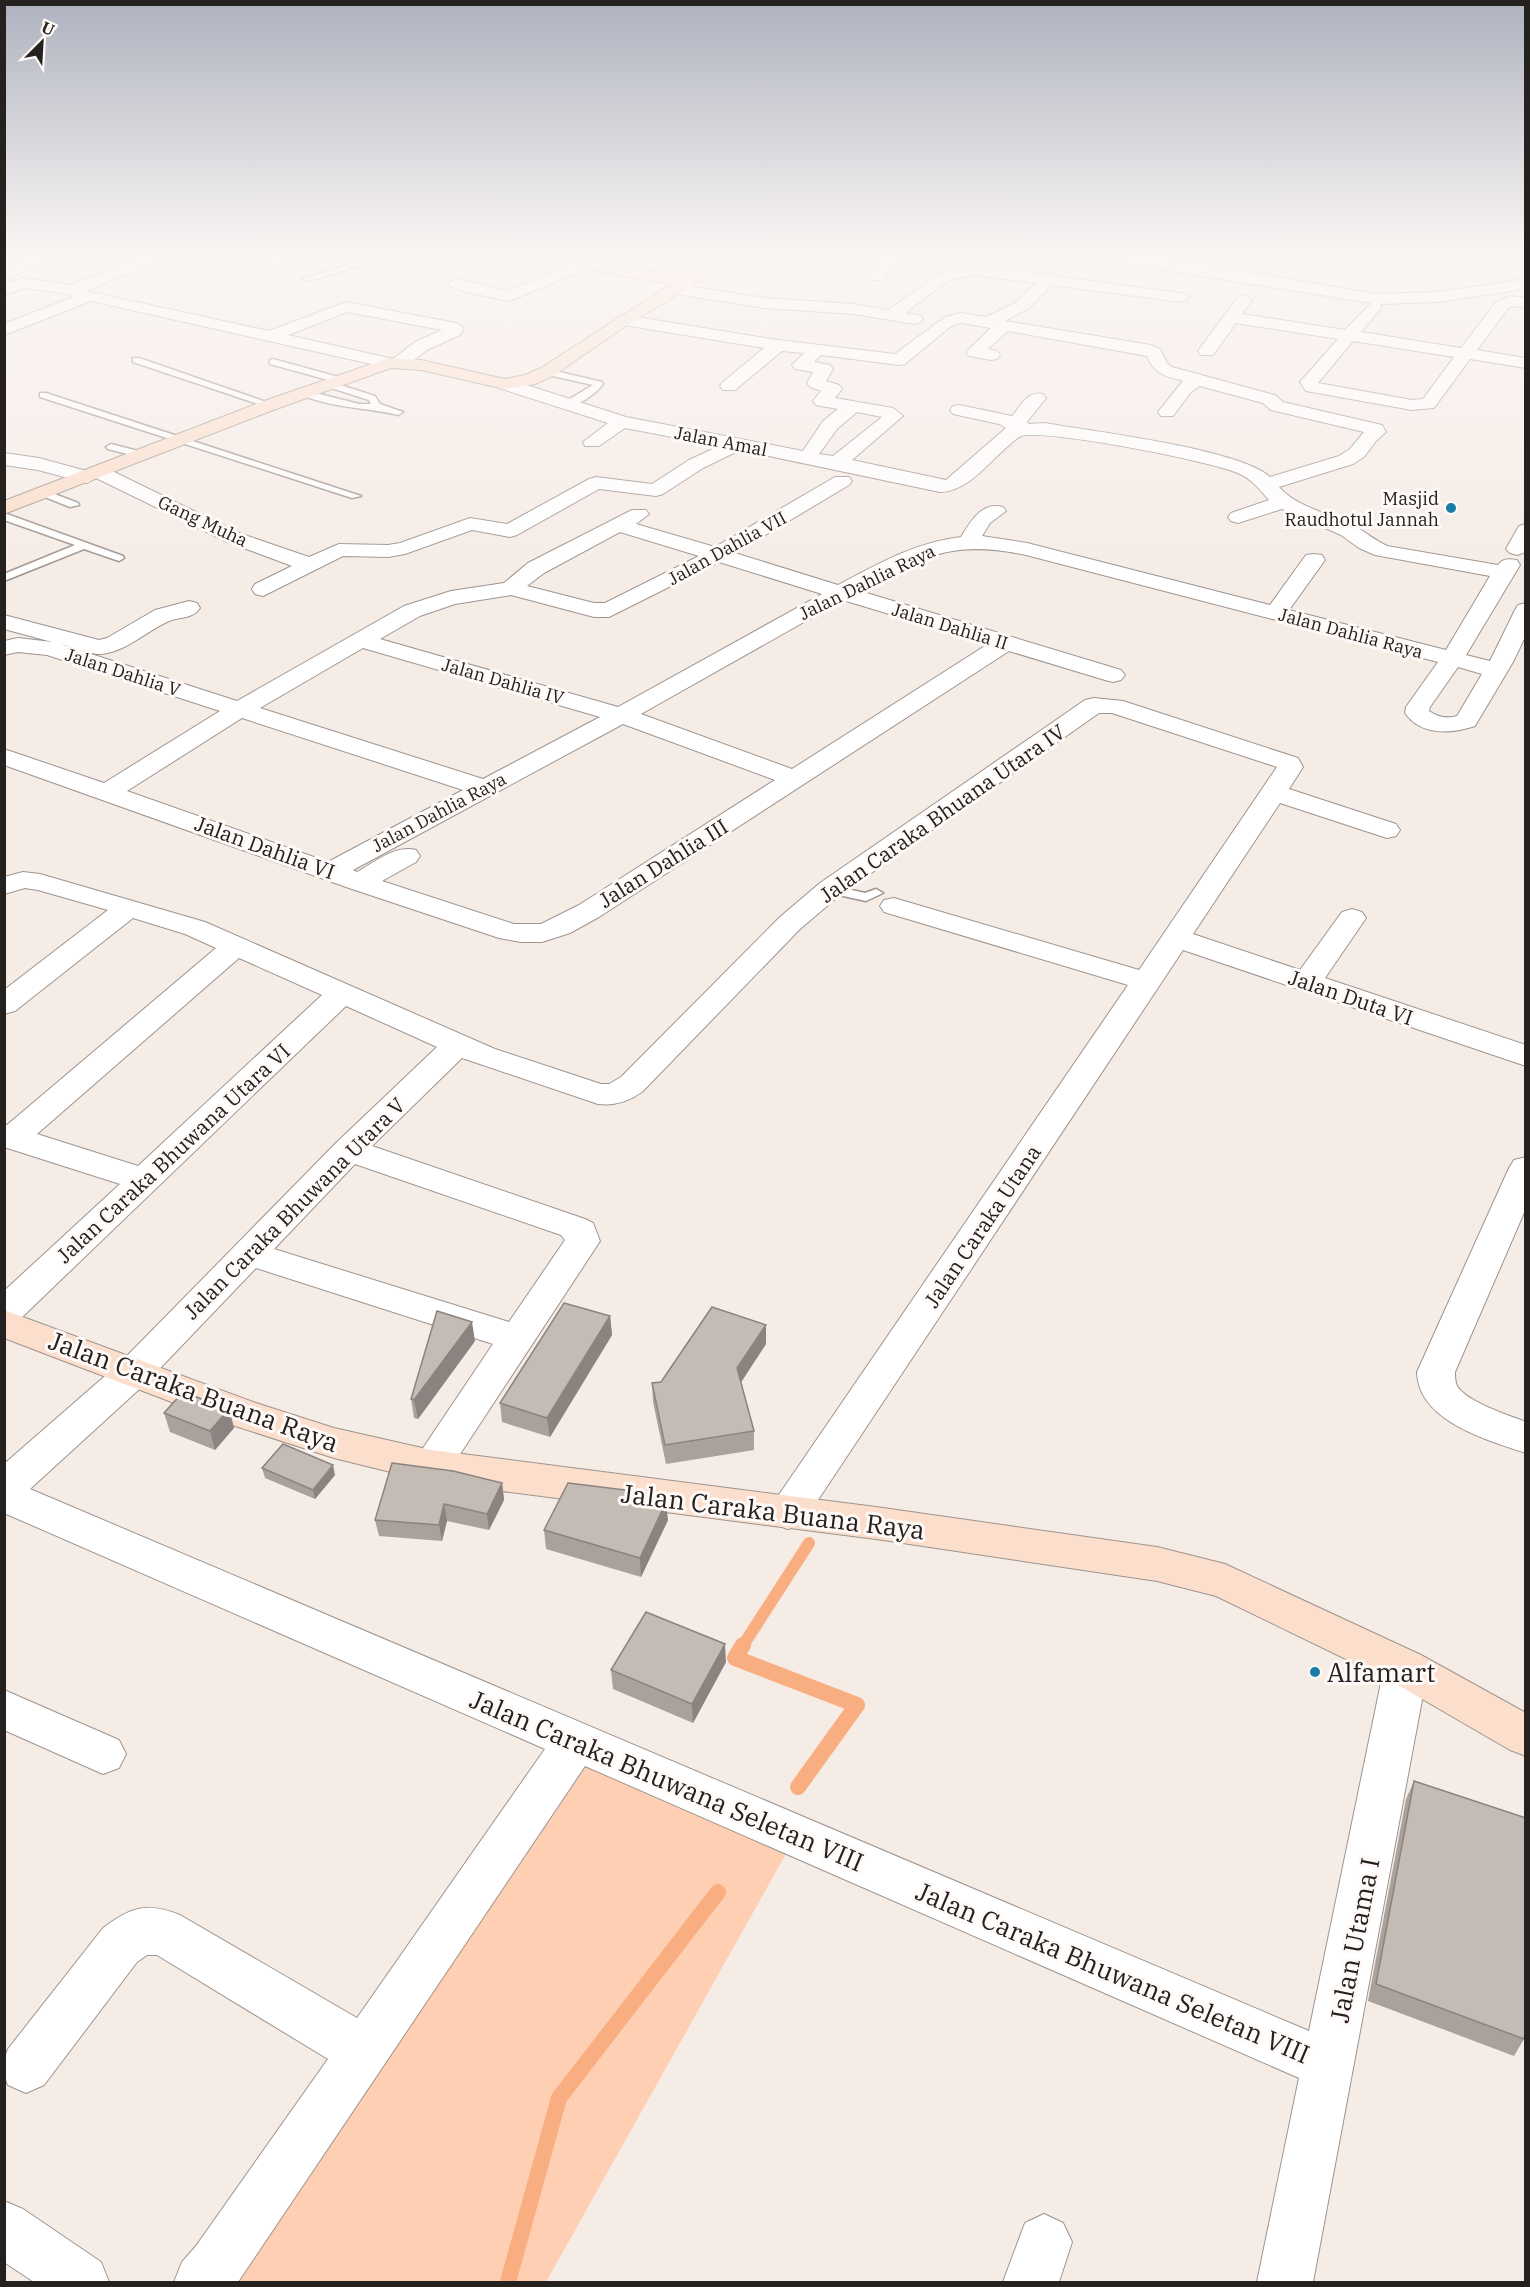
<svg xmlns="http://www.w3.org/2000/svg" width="1530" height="2287" font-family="'IBM Plex Serif',serif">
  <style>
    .green { fill: #ffcfb3 }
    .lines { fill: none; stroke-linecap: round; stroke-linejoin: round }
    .stream-far1 { stroke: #f8ae81; stroke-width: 12 }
    .stream { stroke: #f8ae81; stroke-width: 16 }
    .lane-casing { stroke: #9e948f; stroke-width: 3 }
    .street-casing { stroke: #9e948f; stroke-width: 2 }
    .secondary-casing { stroke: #9e948f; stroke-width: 2 }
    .lane { fill: #fff; fill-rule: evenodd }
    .street { fill: #fff; fill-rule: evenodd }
    .secondary { fill: #fbdecb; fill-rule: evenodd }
    .wall { fill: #a9a19c }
    .shaded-wall { fill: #8a837f }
    .building { fill: #c5bbb5; stroke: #8a837f; stroke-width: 1.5 }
    .poi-dot { fill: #157da7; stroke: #fffaf8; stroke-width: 2 }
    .labels { text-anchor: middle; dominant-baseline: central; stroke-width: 6; stroke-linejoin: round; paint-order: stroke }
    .far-street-label { font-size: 18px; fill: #25211f; stroke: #fffaf8 }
    .far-poi-label { font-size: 18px; fill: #25211f; stroke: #fffaf8; text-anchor: end }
    .street-label { font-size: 21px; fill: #25211f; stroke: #fffaf8 }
    .near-street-label { font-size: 26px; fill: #25211f; stroke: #fffaf8 }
    .near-poi-label { font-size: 26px; fill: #25211f; stroke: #fffaf8; text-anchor: start }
  </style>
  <rect width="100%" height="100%" fill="#f6ece6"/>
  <path class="green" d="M566,1756l221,96 -241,430h-342z"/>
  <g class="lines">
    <path class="stream-far1" d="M742,1647l67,-104"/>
    <path class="stream" d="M743,1645l-8,13 122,47 -59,82
      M508,2282l51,-184 159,-206"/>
    <g class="lane-casing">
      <path id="lane" d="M378,256h13l-82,25 -7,-2z
        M133,358h6l136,47 -8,2 -134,-45z
        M273,359l69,19 1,2 -4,3 -69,-19v-4z
        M547,369l55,13 1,2c-7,10 -27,24 -40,23v-4l30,-18 -49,-11v-4z
        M328,381l47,15 5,8 23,8 -5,3c-26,-7 -77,-8 -98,-22l4,-3 55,14h12l-2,-4 -44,-14 -1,-2z
        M40,393h6l315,103 -9,2 -312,-101z
        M111,444l35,9 2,2 -5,3 -35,-9 -2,-2z
        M44,490l34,13 1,2 -9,2 -30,-12 -1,-2z
        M4,513l119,43 1,2 -5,3 -35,-12 -80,32v-7l71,-29 -71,-25z
        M830,885l35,8 11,-4 7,4 -17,8 -41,-9 -2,-3z"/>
    </g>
    <g class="street-casing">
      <path id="street" d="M32,256h20l-2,3 -46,21v-11z
        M145,256h21l-2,3 -78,32 183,40 77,-29 110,21 8,5 -4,7 -33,15 -21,16 -17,2 -298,-67 -87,34v-11l69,-27 -5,-3 -44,-6 -20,7v-11l18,-6 50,7zM347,312l95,18 -27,12 -22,17 -105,-24z
        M208,256h20l1,1 -8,5 -11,-3z
        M276,256h22l-2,3 -29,10 -8,-5 3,-3z
        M885,256h15l-18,24h-10l-3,-3z
        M1102,256h42l32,4 200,34 62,-2 88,-13v10l-88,13 -58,2 2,3 -21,25 100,16 35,-46 14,-6 16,2v10l-14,-2 -4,2 -31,42 49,8v10l-56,-9 -36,49 -22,2 -106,-19 -6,-9 38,-43 -102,-16 -23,32h-12l-3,-4 40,-54 6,-2 8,5 -10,14 103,16 26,-27 -262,-42zM1353,341l101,16 -31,42 -11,1 -94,-17z
        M584,260l5,2 3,3 -3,3 -80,33 -43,-9 -16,-6 -2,-3 8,-5 51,13z
        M973,265l214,29 2,3 -2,3 -6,2 -130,-17 -22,23 -24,13 146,24 9,4 7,14 5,4 103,28 8,7 99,23 4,7 -10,9 -12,16 -11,7 -74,23c18,21 51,26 76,39 11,7 20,14 32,20l111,19c5,-7 11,-6 19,-5l3,5 -54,90 24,6 25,-51 3,-5 8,-2v32l-13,27 -38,64c-24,8 -54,10 -70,-13l1,-6 32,-45 -412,-107c-78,-16 -100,2 -166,36l261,79 4,5 -4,5 -8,2 -8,-2 -96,-29 -410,266 -29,16 -28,9h-21l-22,-4 -150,-50 -345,-123v-16l100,34 116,-72 -173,-56 -29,-3 -14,3v-14l14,-3 34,4 -48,-13v-14l95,25 8,-2 48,-28 34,-9 8,2 3,5c-8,12 -21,8 -33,14 -22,10 -41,30 -67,32 -12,0 -28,-7 -40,-10l177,57 167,-95 47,-15 53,-8 24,-20 104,-53h14l3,4 -13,10 79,23 120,-70h14l3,4 -3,4 -114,68 103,32c40,-21 78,-43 123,-48 10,-16 21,-36 42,-30l3,4 -16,12 -8,13 45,7 243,62 36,-50 8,-1 8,1 3,5 -36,50 157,40 44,-74 -115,-21 -16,-7 -18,-13 -59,-26 -44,14 -7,-2 -3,-4 3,-4 38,-13c-10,-11 -17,-21 -31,-27 -28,-12 -191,-44 -217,-37 -5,2 -10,8 -14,11 -20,17 -40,45 -67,45l-200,-42 -37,18 -40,26 -7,2 -57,-7 -82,46 -7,2 -38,-7 -67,24 -17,3 -45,-1 -80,40 -8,-2 -3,-5 3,-5 37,-18 -67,-25 -129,-63 -9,5 -49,-13 -34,-5v-12l35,5 51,14 2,-4h14l133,65 70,24 30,-13 49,1 12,-2 70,-25 37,6 82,-45 7,-2 56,7 37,-24 30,-14 -94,-18 -26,18h-14l-2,-4 25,-19 -109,-35 -3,-4 3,-4h12l115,37 177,34 20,-30 15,-12 -22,-4 -3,-4 8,-10 -11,-4 -3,-4 6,-11 -18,-3 -3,-4 12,-12 -22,-2 -47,39h-12l-3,-4 3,-4 41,-34 -140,-23 -8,-5 2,-3 6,-2 154,25 117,14 50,-37 16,-4 25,4 31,-15 19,-19 -63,-8 -24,5 -44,33 16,3 2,3 -2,3 -6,2 -61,-10 -90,-6 -88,-14 -8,-5 8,-5 88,14 90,6 34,6 51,-36zM961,323l30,5 -25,24 3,4 22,4 6,-1 3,-4 -3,-4 -9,-2 20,-18 139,25c7,18 18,20 36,25l-25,31 3,4h12l18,-24 9,-6 63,17 8,7 93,22 -14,17 -11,7 -69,21c-30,-28 -179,-46 -226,-54l-15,1 -2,-2 19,-24 -3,-4c-15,-4 -22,12 -31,22l-53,-11 -6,1 -3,4 3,4 46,10 7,4 -60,52 -94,-20 51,-44 -10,-8 -58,-10 7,-9 -3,-4 -13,-4 7,-12 -3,-4 -16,-3 7,-7 78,10 6,-1 45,-37zM857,412l25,5 -49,39 -14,-2 18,-25zM620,532l79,24 -94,47h-11l-67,-17 17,-13zM719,562l103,32 -204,113 -238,-68 40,-23 35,-12 56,-9 83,22h15zM843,600l145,44 -196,125 -151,-55zM363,648l237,69 -117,62 -223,-71zM1458,667l24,7 -25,42c-11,3 -19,1 -28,-5l1,-4zM242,718l221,72 -135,72 -201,-71zM623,724l152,56 -196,125 -38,19h-27l-132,-43 34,-19 4,-6 -4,-6c-21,-5 -41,12 -59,22l-4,-2z
        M1526,524v28l-9,3 -7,-2 -4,-4 13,-23z
        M1094,698l29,3 175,57 5,9 -14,22 107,35 4,6 -4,6 -9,2 -107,-35 -87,131 107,36 42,-58 10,-3 10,3 4,6 -41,60 201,67v21l-343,-116 -381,574 -14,5 -14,-5 -6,-11 6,-11 354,-517 -244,-73 -4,-6 4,-6 10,-2 245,72 138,-203 -165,-54h-13l-259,182 -40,34 -157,162c-13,10 -28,15 -45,13l-136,-46 -90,88 213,73 8,4 7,18 -155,236 -14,5 -14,-5 -6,-11 82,-122 -237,-76 -110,115 -116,106 1279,542 75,-363 7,-13 15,-6 15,6 7,13 -115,614h-56l42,-204 -714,-312 -347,516h-64l8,-20 14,-16 132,-187 -171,-104h-10l-10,7 -93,123 -18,8 -18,-8c-5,-11 -5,-25 0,-36l95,-121c28,-21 44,-26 77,-13l177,103 188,-269 -541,-236v-49l116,-101 217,-221 100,-95 -91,-41 -329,316 -13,4v-35l116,-107 -116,-37v-23l3,1 209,-177 -31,-14 -52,-16 -118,93 -11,3v-24l104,-80 -70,-20 -13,-2 -21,6v-17l19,-5 17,2 165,48 290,127 106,35h8l12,-7 159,-160 40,-34 265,-183zM239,958l83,37 -184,171 -101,-32zM355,1164l206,71 4,5 -56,82 -235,-73z
        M1526,1157v51l-71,164c0,4 0,10 2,14 10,16 51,29 69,36v31c-39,-13 -108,-32 -109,-81l92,-204 5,-8z
        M4,1690l115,50 7,14 -7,14 -16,6 -99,-44z
        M4,2201l19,8 78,53 8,20h-75l-30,-20z
        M1044,2214l19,9 9,19 -13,40h-56l22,-59z"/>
    </g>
    <g class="secondary-casing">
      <path id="secondary" d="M530,256h34l119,20 33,-20h18l-40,29 -64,38 -77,53 -18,8 -30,5 -84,-19 -30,-2 -115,41 -272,105v-13l260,-100 125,-43 32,2 84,19 20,-4 16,-7 130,-84 -134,-23z
        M4,1310l252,93 78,25 97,22 445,57 281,40 68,17 196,91 105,58v43l-16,-6 -119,-69 -175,-85 -59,-15 -281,-42 -445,-57 -97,-24 -105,-34 -225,-86z"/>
    </g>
    <use href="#lane" class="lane"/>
    <use href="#street" class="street"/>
    <use href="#secondary" class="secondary"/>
  </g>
  <path class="wall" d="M610,1316l2,19 -62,102 -48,-15 -2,-19z
    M475,1341l-57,78 -4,-1 -3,-19z
    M766,1344l-25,38 13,49v19l-88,14 -13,-62 -1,-19 9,-1z
    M229,1409l5,19 -19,22 -45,-18 -6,-19z
    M262,1468l73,7 -20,24 -50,-21z
    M502,1483l2,17 -15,30 -42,-9 -5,20 -63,-5 -4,-16z
    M668,1520l-27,57 -95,-28 -2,-19z
    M726,1662l-33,61 -80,-34 -2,-19z
    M1414,1781l110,258 -10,17 -146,-55 38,-202z"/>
  <path class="shaded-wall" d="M610,1316l2,19 -62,102 -3,-19z
    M472,1322l3,19 -57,78 -4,-19z
    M766,1325v19l-28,43 -1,-19z
    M229,1409l5,19 -19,22 -5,-19z
    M333,1465l2,10 -20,24 -2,-9z
    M502,1483l2,17 -15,30 -2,-16z
    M666,1502l2,18 -27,57 -1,-19z
    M444,1504l3,17 -5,20 -3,-16z
    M725,1644l1,18 -33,61 -1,-19z"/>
  <path class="building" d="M564,1303l46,13 -63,102 -47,-15z
    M712,1307l54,18 -29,43 17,63 -89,14 -13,-62 9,-1z
    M437,1311l35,11 -58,78 -3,-1z
    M183,1392l46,17 -19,22 -46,-18z
    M283,1444l50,21 -20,25 -51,-22z
    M392,1463l61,8 49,12 -15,31 -43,-10 -5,21 -64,-5z
    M568,1483l57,7 41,12 -26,56 -96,-28z
    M646,1612l79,32 -33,60 -81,-34z
    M1414,1781l112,37v211l-2,10 -148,-55z"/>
  <linearGradient id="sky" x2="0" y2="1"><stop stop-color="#aeb2bf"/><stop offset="0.44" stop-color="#fbf6f4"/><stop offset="1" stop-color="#fbf6f4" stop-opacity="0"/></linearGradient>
  <rect width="1530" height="576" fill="url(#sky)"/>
  <g class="poi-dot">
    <circle cx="1451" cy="508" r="6"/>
    <circle cx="1315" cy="1672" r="6"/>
  </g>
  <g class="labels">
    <g class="far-street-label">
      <text transform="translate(721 441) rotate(11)">Jalan Amal</text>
      <text transform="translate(203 521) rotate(25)">Gang Muha</text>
      <text transform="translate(727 548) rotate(-29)">Jalan Dahlia VII</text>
      <text transform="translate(867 582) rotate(-26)">Jalan Dahlia Raya</text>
      <text transform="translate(950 626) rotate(17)">Jalan Dahlia II</text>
      <text transform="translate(1351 633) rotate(15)">Jalan Dahlia Raya</text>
      <text transform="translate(123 672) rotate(18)">Jalan Dahlia V</text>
      <text transform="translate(503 681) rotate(16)">Jalan Dahlia IV</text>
      <text transform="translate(439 812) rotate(-28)">Jalan Dahlia Raya</text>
    </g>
    <g class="far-poi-label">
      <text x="1439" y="498">Masjid<tspan x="1439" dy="21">Raudhotul Jannah</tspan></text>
    </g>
    <g class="street-label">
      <text transform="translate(942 813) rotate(-35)">Jalan Caraka Bhuana Utara IV</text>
      <text transform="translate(265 847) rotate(20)">Jalan Dahlia VI</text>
      <text transform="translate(663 863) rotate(-32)">Jalan Dahlia III</text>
      <text transform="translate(1351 997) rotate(19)">Jalan Duta VI</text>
      <text transform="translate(173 1153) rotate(-43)">Jalan Caraka Bhuwana Utara VI</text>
      <text transform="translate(294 1208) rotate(-45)">Jalan Caraka Bhuwana Utara V</text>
      <text transform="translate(982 1226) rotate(-56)">Jalan Caraka Utana</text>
    </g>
    <g class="near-street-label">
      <text transform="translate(194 1391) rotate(20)">Jalan Caraka Buana Raya</text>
      <text transform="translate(773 1511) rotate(7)">Jalan Caraka Buana Raya</text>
      <text transform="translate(667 1780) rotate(23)">Jalan Caraka Bhuwana Seletan VIII</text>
      <text transform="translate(1354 1940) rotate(-79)">Jalan Utama I</text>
      <text transform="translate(1113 1972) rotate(23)">Jalan Caraka Bhuwana Seletan VIII</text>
    </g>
    <g class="near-poi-label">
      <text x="1327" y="1672">Alfamart</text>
    </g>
  </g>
  <rect width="1530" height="2287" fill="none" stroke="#25211f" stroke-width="12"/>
  <g transform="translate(42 42) rotate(24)" stroke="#fffaf8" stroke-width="4.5" paint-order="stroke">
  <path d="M0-4.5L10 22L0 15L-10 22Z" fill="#25211f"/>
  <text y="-9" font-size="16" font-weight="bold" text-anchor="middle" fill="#25211f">U</text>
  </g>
</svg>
